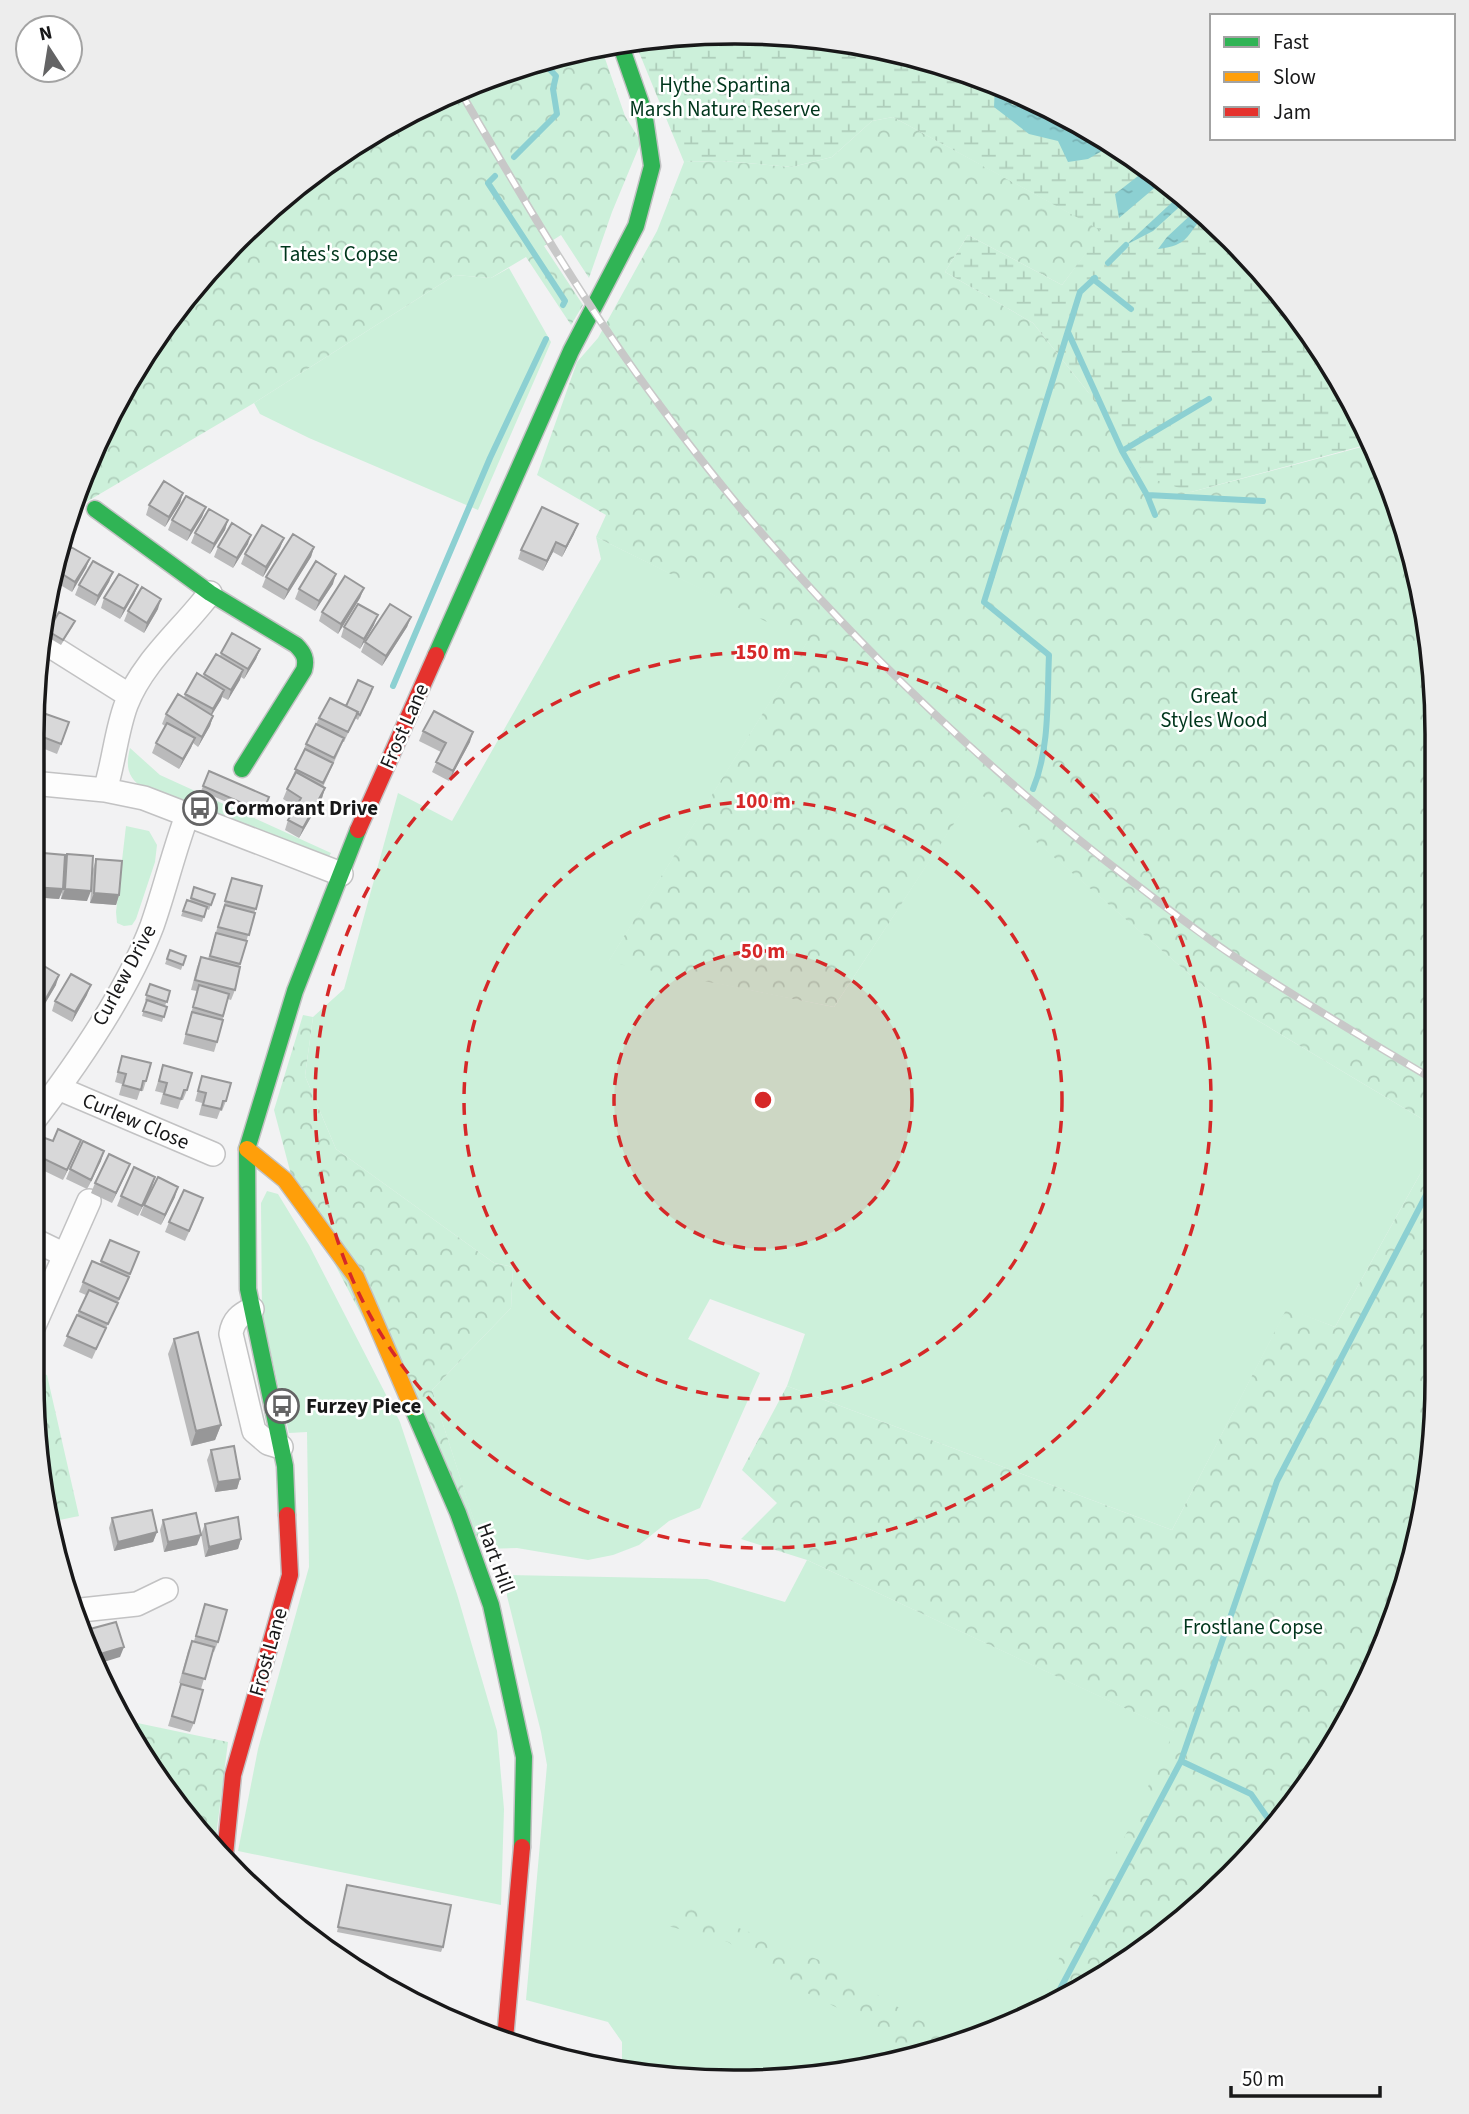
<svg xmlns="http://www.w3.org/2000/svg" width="1469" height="2114" font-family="'Source Sans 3',sans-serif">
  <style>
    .green { fill: #ccf0da }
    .forest { fill: url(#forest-crowns) }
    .wetland { fill: url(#wetland-marsh) }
    .water { fill: url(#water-ripples) }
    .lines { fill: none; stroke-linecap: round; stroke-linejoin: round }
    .stream { stroke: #8cd0d2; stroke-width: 6 }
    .street-casing { stroke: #c2c2c3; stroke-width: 26 }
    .fast-casing { stroke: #c2c2c3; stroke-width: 19 }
    .slow-casing { stroke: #c2c2c3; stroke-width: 19 }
    .jam-casing { stroke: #c2c2c3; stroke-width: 19 }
    .street { stroke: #fdfdfd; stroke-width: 23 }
    .fast { stroke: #30b455; stroke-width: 16 }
    .slow { stroke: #ff9f0a; stroke-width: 16 }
    .jam { stroke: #e5322d; stroke-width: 16 }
    .rail-casing { stroke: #c8c8c8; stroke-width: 8 }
    .rail { stroke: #fff; stroke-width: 5; stroke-dasharray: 16; stroke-linecap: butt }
    .wall { fill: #bababb }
    .shaded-wall { fill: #979798 }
    .building { fill: #d8d8d9; stroke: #979798; stroke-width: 2 }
    .ring { fill: none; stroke: #d62828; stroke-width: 3.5; stroke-dasharray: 12 9 }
    .labels { text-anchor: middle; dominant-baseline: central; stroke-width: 5; stroke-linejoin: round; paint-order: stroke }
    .park-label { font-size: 21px; fill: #00361c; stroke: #fff }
    .street-label { font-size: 21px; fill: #181819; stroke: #fff }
    .poi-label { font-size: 21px; font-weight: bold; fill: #181819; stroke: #fff; text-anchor: start }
    .rim { fill: none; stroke: #181819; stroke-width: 3.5 }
    .centre { fill: #d62828; stroke: #fff; stroke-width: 3.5 }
    .ring-label { font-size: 21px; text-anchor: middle; font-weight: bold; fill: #d62828; stroke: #fff; stroke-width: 5; stroke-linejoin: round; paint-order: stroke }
  </style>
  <defs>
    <pattern id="forest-crowns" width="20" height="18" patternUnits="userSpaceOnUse" patternTransform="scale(1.75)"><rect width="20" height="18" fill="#ccf0da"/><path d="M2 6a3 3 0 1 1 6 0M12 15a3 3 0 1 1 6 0" fill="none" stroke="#aecdba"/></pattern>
    <pattern id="wetland-marsh" width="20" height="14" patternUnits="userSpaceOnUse" patternTransform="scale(1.75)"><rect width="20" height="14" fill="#ccf0da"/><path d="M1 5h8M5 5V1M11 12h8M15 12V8" fill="none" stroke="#aecdba"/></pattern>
    <pattern id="water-ripples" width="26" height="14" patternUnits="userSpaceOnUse" patternTransform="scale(1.75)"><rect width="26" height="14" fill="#8cd0d2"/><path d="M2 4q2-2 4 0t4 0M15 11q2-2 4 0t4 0" fill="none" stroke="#78b2b4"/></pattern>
  </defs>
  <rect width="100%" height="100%" fill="#f2f2f3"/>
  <path class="green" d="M509,268l42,74 -73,168 -169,-72 -49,-24 -6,-11 201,-128 36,3z
    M596,537l212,104 -199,320 225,46 142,-218 234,203 224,134v23l-99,178 -48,-18 -115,221 -385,-144 18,-52 -95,-35 -22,40 72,34 -60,135 -31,13 -30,24 -26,10 -25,5 -71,-12 -34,1 -51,-159 79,-82 2,-41 -19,-4 -158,-114 -31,-73 8,-59 31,-28 54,-196 54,28 149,-262z
    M130,748l30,27 171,78 -5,9 -181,-72c-17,-12 -20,-22 -15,-42z
    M126,826l23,5 8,14 -2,17 -19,57 -4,6 -8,1 -7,-3 -1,-11z
    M267,1191l11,3 31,51 91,177 57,172 40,137 7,78 -3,96 -263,-54 20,-102 51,-182 -2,-135 -18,1 -27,-119 -1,-111z
    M807,1560l398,185 -160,265 -174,59 -136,13 -92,-5 -21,-6v-29l-14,-20 -82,-22 21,-235 -6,-33 -34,-136v-21l200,4 78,23z"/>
  <path class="forest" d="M601,47l24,69 16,26 -29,70 -23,66 -28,-43 -17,11 39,59 -12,20 -45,-68 -35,21 -36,-3 -201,128 -183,108 14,-45 41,-83 51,-77 94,-100 112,-80 125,-57z
    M893,117l210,114 -41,54 -94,-50 -23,37 88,51 55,69 103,100 182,-48 27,65 31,133 3,484 -224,-134 -234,-202 -142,217 -226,-45 199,-320 -211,-105 10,-22 -69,-40 40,-113 21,-24 59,-107 27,-69 38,-1 70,6 40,-10 40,-36z
    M303,1015l10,2 -8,59 31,73 158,114 19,4 -2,41 -79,82 51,158 -189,-362 -20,-76z
    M1434,1149l2,276 -22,136 -49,129 -73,117 -94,101 -153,102 -17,6 111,-206c9,-28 24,-52 35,-79l-367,-171 -66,-21 36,-36 -35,-33 45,-84 385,144 115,-222 48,19z
    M32,1370l15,5 32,141 -29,6z
    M123,1720l105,22 -13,102 -65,-74z
    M671,1901l148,59 136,81 -43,14 -60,-40 -43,-21 -81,-52 -64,-17z"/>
  <path class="wetland" d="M780,33l136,22 129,49 117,73 101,94 102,153 8,19 -182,49 -44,-15 -59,-85 -55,-69 -88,-51 23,-37 94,50 40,-54 -209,-114 -21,4 -40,36 -40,10 -70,-6 -38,1 -50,-122z"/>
  <path class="water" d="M995,85l7,3 10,17 23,1 36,14 94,59 -46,39 -4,-24 32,-25 -22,-5 -23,-13 -14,8 -20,3 -10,-21 -29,-7 -35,-27z
    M1181,194l6,6 -34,31 -27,14z
    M1197,209l7,7c-19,20 -14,29 -46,33l9,-12z"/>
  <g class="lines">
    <path class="stream" d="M847,47l6,-2
      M514,157l43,-43 -4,-25 3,-13 -14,-15
      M495,176l-7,7 77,118 -2,4
      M1108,263l18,-18
      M1093,279l38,30
      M1068,332l54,119 25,44 8,20
      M1122,451l87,-52
      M1147,495l116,6
      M393,686l97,-228 56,-119
      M1033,789c17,-41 14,-90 16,-134l-65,-53 96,-310 15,-14
      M1181,1761l70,33 23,33
      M1051,2006l130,-245 96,-280 158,-303"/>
    <g class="street-casing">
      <path id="street" d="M41,640l89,56
        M32,783l73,7 39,8 197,76
        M105,790c9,-28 11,-58 21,-85 17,-44 56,-75 84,-112
        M58,1088l155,66
        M32,1123c43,-56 95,-131 120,-197 13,-37 22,-76 36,-113
        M32,1239l33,16
        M252,1309c-12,6 -19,11 -21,25l23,97 14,12 13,4
        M32,1330l57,-129
        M72,1611l65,-7 29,-14"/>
    </g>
    <g class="fast-casing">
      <path id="fast" d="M95,509l115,84 86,52c8,8 11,14 8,25l-62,99
        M436,655l135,-304 65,-125 16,-60 -8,-54 -24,-69
        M412,1407l46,106 33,92 33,152 -2,90
        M287,1515l-2,-49 -37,-177 -1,-140 48,-158 63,-161"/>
    </g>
    <g class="slow-casing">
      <path id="slow" d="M247,1149l38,31 71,97 56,130"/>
    </g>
    <g class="jam-casing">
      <path id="jam" d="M358,830l78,-175
        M225,1855l8,-80 57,-200 -3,-60
        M505,2039l17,-192"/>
    </g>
    <use href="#street" class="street"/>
    <use href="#fast" class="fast"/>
    <use href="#slow" class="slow"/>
    <use href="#jam" class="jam"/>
    <g class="rail-casing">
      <path id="rail" d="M460,91c63,108 126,216 201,316 132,179 295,340 472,475 35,27 71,55 108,79 63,42 128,80 193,119"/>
    </g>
    <use href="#rail" class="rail"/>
  </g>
  <path class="wall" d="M183,493l-3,10 -15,24 -19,-12 3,-10z
    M206,507l-4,10 -15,24 -19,-11 4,-10z
    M228,520l-3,10 -15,24 -19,-11 4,-10z
    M574,534l-12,23 -9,-5 -10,19 -25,-12 3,-9z
    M284,538l-4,10 -17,29 -22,-13 4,-10z
    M248,544l-15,24 -19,-11 4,-10z
    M314,547l-3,10 -27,43 -22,-13 4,-10z
    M90,558l-4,10 -14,24 -20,-12 4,-10z
    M113,572l-4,10 -14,24 -20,-11 4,-10z
    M333,584l-18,27 -20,-12 4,-10z
    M138,585l-4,10 -14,24 -19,-11 3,-10z
    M364,588l-4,10 -22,36 -19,-13 3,-9z
    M158,609l-14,24 -20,-12 4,-10z
    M411,617l-4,10 -25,39 -21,-14 4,-10z
    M374,625l-14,24 -19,-12 3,-10z
    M73,626l-12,19 -15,-9 2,-5z
    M260,649l-4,10 -12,20 -3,-2 -13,23 -6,-3 -10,18 1,1 -3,10 -12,21 -5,-4 -14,26 -27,-16 4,-10 9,-17 -3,-2 4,-10 18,-16 1,-4 18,-17 1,-3 16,-18 1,-3z
    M372,692l-14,28 -3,-2 -11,24h-1l-20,45 2,1 -3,10 -23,40 -14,-8 3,-10 8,-13 -13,-8 23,-55 13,-26 27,-12z
    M43,713l18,31 -4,10 -25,-10z
    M423,731l47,11 -21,39 -17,-9 9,-20 -22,-11z
    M209,771l60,26 -8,20 -60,-26z
    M32,852l33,10 2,-8 20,47 -26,-2 1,-7 -3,7 -27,-2z
    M96,859l23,36 -3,10 -26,-2 3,-34z
    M232,878l30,8 -23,81 -4,23 -4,10 -3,-1 -11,43 -3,10 -31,-8 14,-53 -6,-1 6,-23 4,-10 7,2z
    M194,887l21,7 -6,16 -2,-1 -5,13 -21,-6 6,-16 3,1z
    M170,950l16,6 -5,14 -16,-6z
    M32,977l24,8 -16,27 -8,-5z
    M150,984l20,7 -5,15 2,1 -5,15 -20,-6 4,-15 -1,-1z
    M87,995l-15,27 -20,-11 3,-10z
    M122,1056l24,25 -3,10h-3l-3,9 -18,-5 3,-11 -7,-2z
    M163,1065l24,25 -4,10h-2l-3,9 -18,-5 3,-11 -8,-2z
    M202,1076l24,25 -4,10h-2l-3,8 -18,-4 3,-12 -7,-2z
    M81,1140l-18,40 -31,-15v-4l2,-7 19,-13z
    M101,1161l-14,28 -21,-10 4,-10z
    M130,1164l-18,39 -21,-10 4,-10z
    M155,1177l-17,39 -21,-10 4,-10z
    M175,1197l-14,28 -21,-10 4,-10z
    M200,1208l-15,33 -20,-9 4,-10z
    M110,1240l29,12 -14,35 -33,72 -29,-13 23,-51 -7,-3 4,-10 17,-18z
    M174,1339l47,86 -6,15 -24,6 -23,-92z
    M211,1450l29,29 -3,10 -22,3 -8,-32z
    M112,1518l45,14 -4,10 -39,9 -5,-23z
    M163,1520l34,25 -33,7 -4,-22z
    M205,1524l36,15 -3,10 -33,8 -4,-23z
    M205,1604l13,38 -4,10h-2l-11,37 -22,-6 9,-32 4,-10h2z
    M181,1684l13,39 -4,9 -22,-6z
    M347,1885l96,62 -2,5 -104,-20z"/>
  <path class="shaded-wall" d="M183,493l-3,10 -15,24 4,-10z
    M206,507l-4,10 -15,24 4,-10z
    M228,520l-3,10 -15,24 4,-10z
    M578,524l-4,10 -12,23 4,-10z
    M251,535l-3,9 -15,24 4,-10z
    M284,538l-4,10 -17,29 3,-10z
    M556,542l-3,10 -10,19 4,-10z
    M68,544l-4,10 -12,20 2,-8z
    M314,547l-3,10 -27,43 4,-10z
    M90,558l-4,10 -14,24 3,-10z
    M113,572l-4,10 -14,24 3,-10z
    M336,574l-3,10 -18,27 4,-10z
    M138,585l-4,10 -14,24 4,-10z
    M364,588l-4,10 -22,36 3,-10z
    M161,599l-3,10 -14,24 3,-10z
    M378,615l-4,10 -14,24 4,-10z
    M411,617l-4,10 -25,39 4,-10z
    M260,649l-4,10 -12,20 4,-10z
    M243,670l-3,10 -12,20 3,-10z
    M224,690l-3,10 -12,19 4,-10z
    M213,716l-3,10 -12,21 4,-10z
    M473,732l-3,10 -21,39 4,-10z
    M195,738l-4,10 -12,21 4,-10z
    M325,788l-3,10 -23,40 4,-10z
    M32,887l31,2 -4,10 -27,-2z
    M65,889l26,2 -4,10 -26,-2z
    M94,893l25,2 -3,10 -26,-2z
    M59,975l-3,10 -16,27 4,-10z
    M91,985l-4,10 -15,27 3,-10z
    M44,1039l-4,10 -8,13v-4z
    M81,1140l-4,10 -14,30 4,-10z
    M104,1151l-3,10 -14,28 4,-9z
    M130,1164l-4,10 -14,29 4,-10z
    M155,1177l-3,10 -14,29 4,-10z
    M178,1187l-3,10 -14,28 4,-10z
    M221,1425l-6,15 -24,6 5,-15z
    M240,1479l-3,10 -22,3 3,-10z
    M157,1532l-4,10 -39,9 4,-9z
    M201,1535l-4,10 -33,7 4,-10z
    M241,1539l-3,10 -33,8 4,-10z
    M124,1647l-4,10 -26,8 -4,-8z"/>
  <path class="building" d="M164,481l19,12 -14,24 -20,-12z
    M186,496l20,11 -15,24 -19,-11z
    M542,507l36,17 -12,23 -10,-5 -9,19 -26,-11z
    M209,509l19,11 -14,24 -19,-11z
    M232,523l19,12 -14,23 -19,-11z
    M262,525l22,13 -18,29 -21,-13z
    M293,534l21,13 -26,43 -22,-13z
    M62,541l6,3 -14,22z
    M71,547l19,11 -15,24 -19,-12z
    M93,561l20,11 -15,24 -19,-11z
    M316,561l20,13 -17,27 -20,-12z
    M119,574l19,11 -14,24 -20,-11z
    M345,576l19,12 -23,36 -19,-12z
    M142,587l19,12 -14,24 -19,-12z
    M358,604l20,11 -14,24 -20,-12z
    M390,604l21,13 -25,39 -21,-14z
    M59,612l16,9 -12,19 -15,-9z
    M232,633l28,16 -12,20 -27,-16z
    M216,654l27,16 -12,20 -27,-16z
    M197,673l27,17 -11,19 -28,-15z
    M358,680l15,7 -13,28 -3,-2 1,-1 -12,-6z
    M178,694l35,22 -11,21 -36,-23z
    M330,698l28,14 -10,20 -29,-14z
    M34,708l7,3 -8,18h-1z
    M434,711l39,21 -20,39 -17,-9 10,-19 -23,-12z
    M43,713l26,9 -8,22 -26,-10z
    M167,723l28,15 -12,21 -27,-16z
    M316,724l28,14 -10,20 -28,-14z
    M305,749l28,14 -10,20 -28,-14z
    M209,771l60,26 -6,15 -60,-26z
    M296,772l29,16 -22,40 -15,-8 13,-22 -14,-9z
    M32,852l33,3 -2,34 -31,-2z
    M67,854l26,2 -2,35 -26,-2z
    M96,859l26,2 -3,34 -25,-2z
    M232,878l30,8 -6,23 -31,-8z
    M194,887l21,7 -4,11 -20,-7z
    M187,900l20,7 -3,10 -21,-6z
    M225,905l30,8 -6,22 -31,-8z
    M216,933l31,8 -7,23 -30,-8z
    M170,950l16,6 -3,9 -16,-6z
    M201,957l39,10 -5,23 -40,-10z
    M39,963l20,12 -15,27 -12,-7v-18z
    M71,974l20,11 -16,27 -20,-11z
    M150,984l20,7 -3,11 -21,-7z
    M199,985l30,9 -6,22 -30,-9z
    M147,1000l20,7 -3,10 -21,-6z
    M192,1012l31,8 -6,22 -31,-8z
    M32,1031l12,8 -12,19z
    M122,1056l29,7 -5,18h-3l-2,9 -18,-5 3,-11 -8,-2z
    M163,1065l29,8 -5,17h-3l-3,9 -17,-5 3,-11 -8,-2z
    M202,1076l29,7 -5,18h-3l-2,8 -18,-4 3,-12 -8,-2z
    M58,1129l23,11 -14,30 -33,-16 8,-17 11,4z
    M83,1141l21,10 -13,29 -21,-11z
    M109,1154l21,10 -14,29 -21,-10z
    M134,1167l21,10 -13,29 -21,-10z
    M158,1177l20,10 -13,28 -21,-10z
    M184,1190l19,8 -14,33 -20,-9z
    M110,1240l29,12 -9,22 -29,-13z
    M92,1261l37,16 -10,22 -36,-17z
    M89,1290l29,13 -10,21 -29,-13z
    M32,1296l4,3 -4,10z
    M77,1315l29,13 -10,21 -29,-13z
    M198,1332l23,93 -25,6 -22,-92z
    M234,1446l6,33 -22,3 -7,-32z
    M152,1510l5,22 -39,10 -6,-24z
    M196,1513l5,22 -33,7 -5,-22z
    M238,1517l3,22 -32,8 -4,-23z
    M205,1604l22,6 -9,32 -22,-6z
    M116,1622l8,25 -34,10 -5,-8 -6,-17z
    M192,1641l22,6 -9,32 -22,-6z
    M181,1684l22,6 -9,33 -22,-7z
    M347,1885l104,20 -8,42 -105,-20z
    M415,2003l27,5 -1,9 -26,-13z"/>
  <circle cx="763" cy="1100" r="149" fill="#d62828" fill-opacity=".12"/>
  <g class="ring">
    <circle cx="763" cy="1100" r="149"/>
    <circle cx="763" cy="1100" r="299"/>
    <circle cx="763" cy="1100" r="448"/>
  </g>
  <defs>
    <g id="bus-ring" transform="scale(1.75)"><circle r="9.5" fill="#fff" stroke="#646465" stroke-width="1.5"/><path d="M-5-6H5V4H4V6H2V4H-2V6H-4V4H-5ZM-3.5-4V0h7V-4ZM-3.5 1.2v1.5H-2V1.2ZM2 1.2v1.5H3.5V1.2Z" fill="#646465"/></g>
  </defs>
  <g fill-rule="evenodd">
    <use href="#bus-ring" x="200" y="808"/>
    <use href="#bus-ring" x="282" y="1406"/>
  </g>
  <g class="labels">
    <g class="park-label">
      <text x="725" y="85">Hythe Spartina<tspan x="725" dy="24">Marsh Nature Reserve</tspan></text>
      <text x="339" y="254">Tates's Copse</text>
      <text x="1214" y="696">Great<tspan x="1214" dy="24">Styles Wood</tspan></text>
      <text x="1253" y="1627">Frostlane Copse</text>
    </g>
    <g class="street-label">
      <text transform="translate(404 726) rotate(-66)">Frost Lane</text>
      <text transform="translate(124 975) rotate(-62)">Curlew Drive</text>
      <text transform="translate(136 1121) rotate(23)">Curlew Close</text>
      <text transform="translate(496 1558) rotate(70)">Hart Hill</text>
      <text transform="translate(268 1652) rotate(-74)">Frost Lane</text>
    </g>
    <g class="poi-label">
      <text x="224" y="808">Cormorant Drive</text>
      <text x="306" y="1406">Furzey Piece</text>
    </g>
  </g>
  <path d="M0 0H1469V2114H0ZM734 44H735A690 690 0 0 1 1425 734V1380A690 690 0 0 1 735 2070H734A690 690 0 0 1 44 1380V734A690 690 0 0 1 734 44Z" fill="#ededed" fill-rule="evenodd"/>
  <path class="rim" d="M734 44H735A690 690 0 0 1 1425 734V1380A690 690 0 0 1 735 2070H734A690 690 0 0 1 44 1380V734A690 690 0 0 1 734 44Z"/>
  <circle cx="763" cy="1100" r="10" class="centre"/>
  <g class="ring-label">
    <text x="763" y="659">150 m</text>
    <text x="763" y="808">100 m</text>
    <text x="763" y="958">50 m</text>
  </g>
  <rect x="1210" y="14" width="245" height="126" fill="#ffffff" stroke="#a3a3a3" stroke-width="2"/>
  <rect x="1224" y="37" width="35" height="10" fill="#30b455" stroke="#a3a3a3" stroke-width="2"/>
  <text x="1273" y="49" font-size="21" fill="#181819">Fast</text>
  <rect x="1224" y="72" width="35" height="10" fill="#ff9f0a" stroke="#a3a3a3" stroke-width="2"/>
  <text x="1273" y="84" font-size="21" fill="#181819">Slow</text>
  <rect x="1224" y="107" width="35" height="10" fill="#e5322d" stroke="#a3a3a3" stroke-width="2"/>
  <text x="1273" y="119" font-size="21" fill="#181819">Jam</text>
  <g transform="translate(49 49) rotate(348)"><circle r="33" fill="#ffffff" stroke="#a3a3a3" stroke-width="2"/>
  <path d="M0-5L12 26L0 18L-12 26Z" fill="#646465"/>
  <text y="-10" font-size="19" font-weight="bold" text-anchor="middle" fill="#181819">N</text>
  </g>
  <path d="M1231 2086v10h149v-10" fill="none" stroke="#181819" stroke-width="3.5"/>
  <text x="1242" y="2086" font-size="21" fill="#181819" stroke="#ffffff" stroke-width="5" paint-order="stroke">50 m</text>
</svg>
